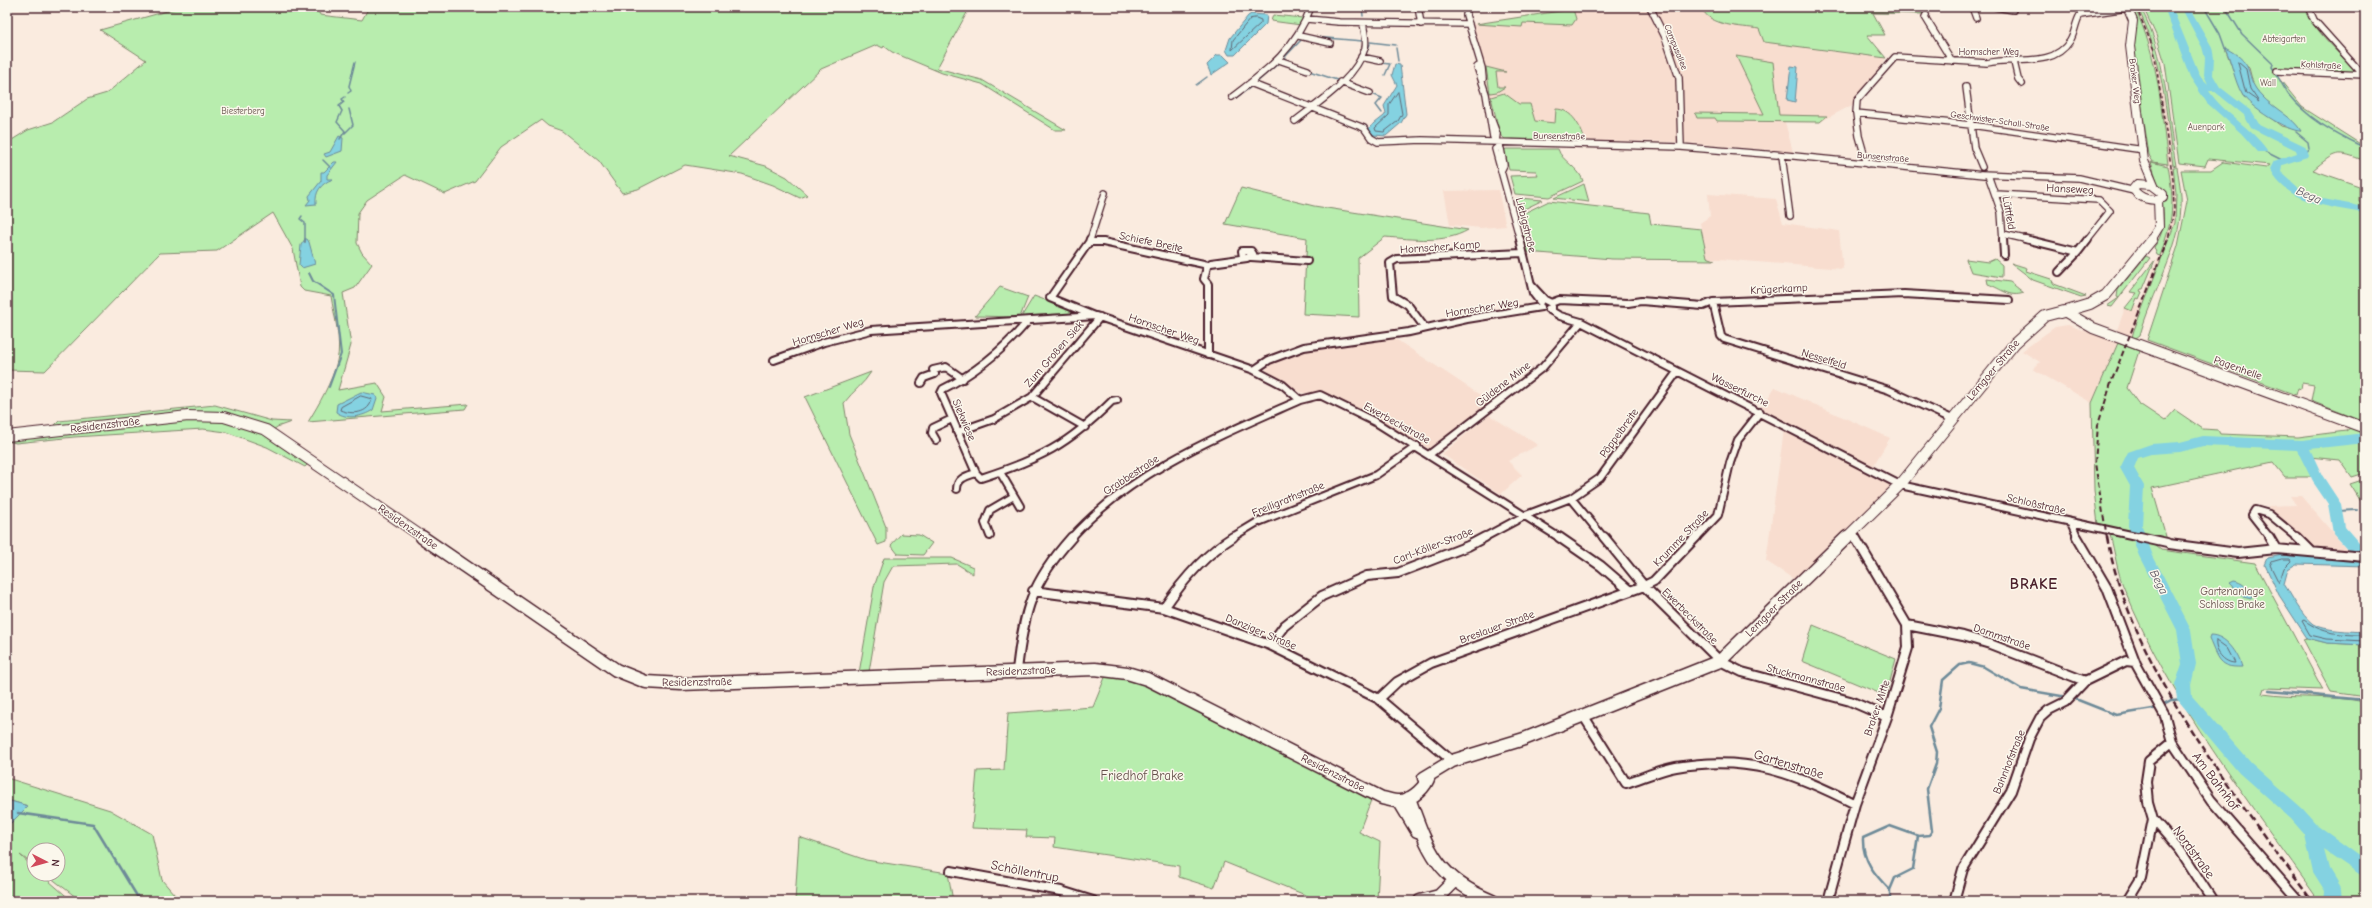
<svg xmlns="http://www.w3.org/2000/svg" width="2372" height="908" font-family="'Comic Neue',sans-serif">
  <style>
    .built { fill: #f8ddcf }
    .green { fill: #b8edae; stroke: #81866c; fill-rule: evenodd }
    .water { fill: #84d2e1; stroke: #6d8a98 }
    .lines { fill: none; stroke-linecap: round; stroke-linejoin: round }
    .shore { stroke: #616774; stroke-width: 1 }
    .stream-far2 { stroke: #6d8a98; stroke-width: 1.5 }
    .stream-far1 { stroke: #6d8a98; stroke-width: 2 }
    .stream { stroke: #6d8a98; stroke-width: 2.5 }
    .river { fill: #84d2e1; fill-rule: evenodd }
    .street-far2-casing { stroke: #4a1f2b; stroke-width: 8 }
    .street-far1-casing { stroke: #4a1f2b; stroke-width: 10 }
    .street-casing { stroke: #4a1f2b; stroke-width: 12 }
    .secondary-far2-casing { stroke: #4a1f2b; stroke-width: 10 }
    .secondary-far1-casing { stroke: #4a1f2b; stroke-width: 12 }
    .secondary-casing { stroke: #4a1f2b; stroke-width: 15 }
    .street-far2 { stroke: #fbf7ec; stroke-width: 5.5 }
    .street-far1 { stroke: #fbf7ec; stroke-width: 6 }
    .street { stroke: #fbf7ec; stroke-width: 8 }
    .secondary-far2 { stroke: #fbf7ec; stroke-width: 8 }
    .secondary-far1 { stroke: #fbf7ec; stroke-width: 10 }
    .secondary { stroke: #fbf7ec; stroke-width: 12 }
    .rail-far2 { stroke: #4a1f2b; stroke-width: 1.5; stroke-dasharray: 4.5 2.5; stroke-linecap: butt }
    .rail-far1 { stroke: #4a1f2b; stroke-width: 2; stroke-dasharray: 5.5 3; stroke-linecap: butt }
    .rail { stroke: #4a1f2b; stroke-width: 2.5; stroke-dasharray: 7 3.5; stroke-linecap: butt }
    .labels { text-anchor: middle; dominant-baseline: central; stroke-width: 3; stroke-linejoin: round; paint-order: stroke }
    .far-park-label { font-size: 9px; fill: #66524c; stroke: #fbf7ec }
    .far-street-label { font-size: 9px; fill: #4a1f2b; stroke: #fbf7ec }
    .street-label { font-size: 11px; fill: #4a1f2b; stroke: #fbf7ec }
    .park-label { font-size: 11px; fill: #66524c; stroke: #fbf7ec }
    .water-label { font-size: 12px; font-style: italic; fill: #5b5562; stroke: #fbf7ec }
    .near-street-label { font-size: 13px; fill: #4a1f2b; stroke: #fbf7ec }
    .near-park-label { font-size: 13px; fill: #66524c; stroke: #fbf7ec }
    .district-label { font-size: 15px; font-weight: bold; letter-spacing: 1px; fill: #4a1f2b; stroke: #fbf7ec }
  </style>
  <rect width="100%" height="100%" fill="#faebdf"/>
  <filter id="ink" filterUnits="userSpaceOnUse"><feTurbulence type="fractalNoise" baseFrequency=".025" numOctaves="2"/><feDisplacementMap in="SourceGraphic" scale="8" xChannelSelector="R" yChannelSelector="G"/><feConvolveMatrix kernelMatrix="1 2 1 2 8 2 1 2 1" color-interpolation-filters="sRGB"/></filter>
  <g filter="url(#ink)">
    <path class="built" d="M1582,7h51l2,2h17l-1,-2h50l2,4 14,12 42,6 5,13 122,16 -13,22 -21,25 -32,17h-35l8,30 -117,-10 -171,-3 -5,-4 -28,-111z
      M2134,7h3l8,14 12,33 16,111 -5,-1 -15,-110 -8,-26z
      M2168,166l5,1 3,26 -1,30 -43,114 -15,-7 8,-22 7,3 3,-6 5,1 31,-84 1,-30z
      M1498,190l8,36 -25,2 -31,-3 -6,-34z
      M1708,194l68,5 7,24 56,8 4,38 -136,-11 -7,-35 10,-7z
      M2068,325l50,18 -26,60 -59,-34 7,-7 -18,-11 33,-24z
      M1394,338l98,65 -61,47 -102,-56 -26,-1 -13,-6 -24,-17 4,-7 55,-18z
      M1775,387l115,51 -17,28 24,14 -102,100 -29,-19 19,-139 -25,-12z
      M1489,415l49,30 -30,16 14,14 -21,19 -59,-40z
      M2290,496h11l50,58 -39,-5 -43,-39 -1,-4 28,-1z"/>
    <path class="green" d="M181,7h135l4,8 42,5 7,-13h601l-33,61 45,12 84,50h-11l-73,-46 -40,-11 -50,-21 -8,-6 -1,2 -6,-3 -56,24 -92,87 37,10 21,11 20,18 -7,3 -27,-13 -31,-11 -57,-9 -47,24 -16,4 -23,-32 -37,-30 -14,-5 -7,-6 -40,27 -26,34 -30,13 -40,-19 -38,25 -9,13 -1,30 5,10 10,11 -17,24 -12,5 8,52 -13,45 39,-7 9,14 -4,14 86,-7 -3,5 -157,13c11,-18 24,-40 29,-61 5,-20 -3,-45 -6,-65l-27,-5 -4,-4 -7,-38 -20,-36 -56,38 -57,2 -115,118 -38,-1v-227l21,-13 25,-8 34,-23 20,-6 39,-33 -46,-30z
      M1701,7h161l20,2 -18,-2h27l1,3 30,2 1,2 -50,-1 12,22h-18l19,23 -122,-16 -5,-13c-18,-3 -50,-2 -58,-22z
      M2131,7h3c25,49 27,103 34,157l-15,-2 -4,-7 -17,-113 5,-22z
      M2137,7h3c27,48 27,106 36,159l-3,-1c-7,-53 -10,-109 -36,-158z
      M2143,7h162c8,26 36,47 54,67l-86,-3 29,36 63,40v14c-28,-11 -29,-10 -52,9l46,16v15l6,2v219l-54,-21 3,-16 -12,-2 -1,6 -3,-1 -2,7 -149,-55 31,-94 9,-45 -6,-31h30l12,-8 43,6 4,-3 -62,-6 -3,7 -26,-3 -14,-100 -9,-28zM2225,48l24,20 5,19 8,10 39,34 -20,-5 -38,-30z
      M1573,9l3,10 -4,6 -49,-2 -1,4 -46,-3z
      M1273,15l30,3 -2,7 -30,-4z
      M1736,56l37,6 6,53 48,1 -7,6 -103,-1 -2,-3h-18l-2,-5 69,1z
      M1486,67l20,5h-10l2,15h7l-8,5 -7,1z
      M1504,93l15,11h11l5,17 20,2 1,-14c16,0 25,18 29,32l-80,-2 -5,-4 -9,-38z
      M1506,149h52c4,13 21,18 25,32l-34,16 -34,-3 -5,-18 28,-1 -2,-4 -27,-1 -5,-20z
      M2151,162l17,4c7,40 5,52 -8,90l-3,-1 -3,-8c19,-24 5,-58 -3,-85z
      M2173,167h4c2,13 5,27 4,40 -2,45 -29,85 -41,128l-4,3 -4,-1 2,-7 41,-107 1,-30z
      M1584,184l5,18 -35,-4z
      M1241,188l73,18 154,24c-24,14 -55,9 -83,7l-27,21 1,59 -56,-3 4,-76 -82,-14z
      M1519,198l24,2 -25,12 -2,-13z
      M1549,201l100,12 2,11 50,5 6,28 8,3 -103,-1 -85,-7 -7,-37z
      M2146,256l4,2 -38,49 -5,-1 12,-8 -2,-1 1,-7z
      M1966,259l22,3 7,-3 7,6v12l-31,-5z
      M2155,260l-12,29h-2l-1,2 2,1 -3,7 -2,-1 -5,13 -7,-3 12,-15 -7,-1z
      M2011,263l16,5 -1,3 25,8 3,5 32,12 -5,1 -48,-17z
      M1987,279l23,3 14,11c-15,5 -22,-4 -36,-9z
      M1000,287l28,10 -8,20 -45,-1z
      M1034,296l55,20 -69,3z
      M2118,343l21,8 -12,37 11,15 27,18 10,-11 28,19 15,1 2,4 78,3 48,-6 4,-3 15,5v40l-13,4 -12,-17 -31,-3 11,20h-35l-12,-15 -121,26 15,52 -69,-15 -4,-35 -2,-87z
      M871,372c-7,12 -18,19 -27,31l5,31 37,93v15l-8,3 -73,-148z
      M215,405l57,16 19,1 -14,5 -10,8 41,29 -3,3 -38,-20 -41,-15 -23,-3 -129,8 -58,6 -9,-2 45,-13 7,-7z
      M2365,479v29l-15,-24z
      M901,534l18,1 13,8 -9,12 -25,-1 -7,-9z
      M2110,535l42,8 9,7 94,13 68,127 -58,-2 -2,6c34,5 68,1 102,8v165l-34,-22 -3,5 37,22v29h-46c-70,-100 -149,-199 -195,-313 -7,-16 -9,-36 -14,-53z
      M884,558h68l21,9v7l-16,-10 -64,2 -9,16 -15,90 -10,1 15,-86z
      M1813,625l83,34 -10,37 -84,-35z
      M2307,638l20,5 38,2v52l-34,-5 -28,-53z
      M1106,675l39,6 226,119 -12,32 21,10 -3,59h-57l-96,-39 -10,26 -35,-11v-11l-125,-19 1,-9 -29,-1 1,-7 -55,-2 5,-57 27,-1 4,-57 85,-6z
      M7,778l103,32 42,24 10,46 18,21h-99l-35,-27h12v-24h-24v15l-14,-10 14,13v6h7l31,27h-65v-78h4l17,-17 -21,-6z
      M799,837l67,23 82,13 5,28h-158z"/>
    <path class="water" d="M1251,14l16,1 -1,9 -31,31h-6l-3,-5 4,-12 18,-22z
      M2225,48c34,17 17,28 37,48 11,12 31,21 39,35 -13,1 -53,-25 -59,-37 -8,-14 -10,-32 -17,-46z
      M1217,55h6l7,7 -19,13 -4,-10z
      M1395,64l5,1 6,49 -5,9 -15,13 -12,-1 -5,-5 1,-3 14,-11 2,-3 -2,-7 13,-21 -5,-10z
      M1791,66l7,1 -3,35 -8,-2z
      M339,136l4,2 -1,13 -16,6 -2,-3 6,-2z
      M334,162h3l-10,13v4h6c-13,5 -18,13 -17,25l-10,1 4,-5 -1,-4 12,-15v-9h3z
      M305,239h2l2,3 6,22 -13,4 -3,-3 2,-20z
      M361,392l14,3 2,3 -4,12c-11,7 -26,10 -37,2l1,-8z
      M2282,555c23,0 65,-3 83,11l-69,-2 -8,5 -4,15c8,12 17,31 29,40 11,7 39,7 52,8v13l-38,-2 -20,-5 -28,-43 -14,-30 3,-7z
      M2234,581c8,1 14,7 18,14l-1,4 -8,-2 -13,-14z
      M2210,635c16,0 28,18 32,32 -24,1 -24,-8 -33,-28z
      M7,800l21,6 -17,17h-4z"/>
    <g class="lines">
      <path class="shore" d="M1256,18l5,2v3l-29,27 1,-10 17,-21z
        M2238,62l8,7 4,20 9,13 -13,-9z
        M1398,92l4,22 -4,7 -14,11 -8,-1 -1,-3 14,-13v-10z
        M361,396l11,3c-3,15 -20,16 -32,11l1,-3z
        M2282,559h8l1,2 -7,7 -5,15 -9,-18 2,-3z
        M2365,635c-22,0 -43,-1 -61,-15l-2,1 8,14 17,4 38,2
        M2216,640l11,8 8,15c-11,0 -21,-12 -19,-23z"/>
      <path class="stream-far2" d="M1362,7l1,9
        M2204,7l16,27 5,14
        M2225,7l17,27 31,30 -1,3c6,9 10,18 16,27 19,24 46,39 73,52
        M1271,9l1,-2
        M1314,37l49,4
        M1370,42l26,3
        M1396,48l2,13
        M1365,56l5,-12
        M1283,59l19,-20
        M1381,63l9,1 -5,11
        M1309,71l28,9
        M1256,83l24,-21
        M1196,85l11,-8
        M348,93l3,-2 -2,-5 6,-24
        M1372,94l10,4 -6,7 6,8
        M1236,98l15,-11
        M1298,122l10,-8
        M2296,132l12,10 1,6 -6,7
        M345,133l8,-8 -4,-16
        M340,139l5,-8 -8,-9 5,-11 -3,-5 5,-4 -2,-3 3,-2
        M2262,150l24,12
        M323,160l8,8
        M302,216l-2,3 5,4v17"/>
      <path class="stream-far1" d="M305,239v3
        M309,273l4,8 21,14 7,59 -12,33
        M2338,511l19,-1"/>
      <path class="stream" d="M2269,691l96,9
        M2073,698l43,17 43,-7
        M2162,705l9,-5 14,-1
        M18,813l75,11 47,77
        M1890,890c-15,-15 -28,-30 -27,-52l27,-12 28,10
        M1890,901v-11l5,-12 18,-9 5,-33 11,-1 3,-4 -5,-42 9,-25 1,-12 -8,-25 10,-19 4,-28 17,-15 9,-2 15,4 37,22 46,8"/>
      <path class="river" d="M2164,7h8l28,69 8,8 -4,-9 1,-17 -3,-11 -21,-40h8l23,40 2,11 -1,17 7,12 31,24 8,13 46,22 3,9 -1,2 -25,8 -1,7 20,18 22,9 42,8v6c-34,-6 -78,-9 -95,-44l4,-8 23,-8 -1,-3 -45,-22 -7,-13 -30,-24h-5c15,23 42,36 58,59l-1,2h-8l-17,-19 -34,-30 -17,-26z
        M2365,433v10l-55,6 12,26 19,29 4,23 20,23v15l-5,-2 -27,-30 -5,-29 -15,-22 -16,-32 -94,-4 -23,6 -29,2 -13,4 -4,10 10,18 -2,40 11,30 38,74 5,34 -5,21 1,11 59,67 52,46 15,17 47,34v18l-41,-28 5,19 12,20 1,12h-18l1,-10 -12,-19 -8,-37 -14,-16 -52,-46 -62,-74 -2,-14 7,-21 -5,-34 -38,-74 -11,-30 2,-40 -10,-18 8,-16 23,-8 29,-2 23,-6 99,4z"/>
      <g class="street-far2-casing">
        <path id="street-far2" d="M1418,7l3,17
          M1468,7l-2,8 16,53 1,11
          M1650,7l15,30 14,41 2,69
          M1972,7l4,11
          M1996,7l17,3
          M2308,7l6,13 51,57
          M2352,7l13,1
          M2127,8l-47,7c-5,8 -5,18 -10,26 -18,28 -56,15 -83,22l-92,-6 -38,43 -1,13 115,12 173,25
          M1926,15l-1,2 27,44
          M1307,19l32,3 130,2
          M1299,36l31,7
          M1361,57l19,4
          M1279,60l29,10
          M2014,62l4,17 4,5
          M1480,65l-3,2 9,27 7,43 8,12 3,16 -2,4
          M2277,71l88,4
          M1340,82l30,11
          M1250,83l114,45 7,10 7,4 44,-2 259,7 96,8
          M1966,87l8,61 8,19
          M1232,97c35,-27 63,-47 79,-90
          M1856,113l3,23 8,28
          M1491,118l6,16 -1,7
          M1295,121c24,-19 61,-42 70,-73 2,-8 -1,-17 -2,-25
          M1498,147l-3,2 25,91
          M1774,154l210,21
          M1782,156l8,60
          M1981,174l98,4 55,13
          M1988,175l13,37 2,28
          M1996,194l103,6 11,11 -23,29
          M2003,234l26,6
          M1090,240l15,-47"/>
      </g>
      <g class="street-far1-casing">
        <path id="street-far1" d="M1520,239l13,54 7,9
          M2003,239l1,16
          M2025,239l53,13 10,-13
          M1089,242l1,-3
          M1251,257l56,4
          M2059,272l19,-20
          M1532,286l13,14 6,3 1,4
          M1713,302l8,34 3,3 165,51 63,29
          M1551,303l8,-3 69,3 13,-2 62,5 10,-4 191,-8 105,6
          M1548,309l12,7 21,6 319,163 245,53
          M1094,316l-44,-18 39,-56h14l105,23
          M1028,321c-25,29 -51,51 -85,68l-2,4 35,80 5,5c59,-19 87,-33 131,-77l5,-1
          M1425,328l-17,-23 -15,-9 -3,-33 7,-4 125,-6
          M1208,355v-71l-4,-5 3,-12 4,-4 36,-5 6,-4 -2,-3h-9l1,6
          M774,360l50,-18 47,-12 225,-14 158,54 29,15 17,15 20,-5 57,28 183,115
          M933,370l13,-3 17,12
          M1254,370l15,-10 35,-13 105,-15 58,-13 74,-12
          M921,383l3,-5 11,-4
          M1032,397l53,30
          M957,432l37,-13 38,-22 68,-80
          M936,440l-4,-7 1,-5 19,-9
          M1430,454l113,-87 38,-45
          M1000,472l20,34
          M957,489c0,-11 10,-13 19,-16
          M1571,498l29,-20 77,-106
          M2071,523l7,15
          M1852,532l4,6
          M990,536l-5,-13 5,-13 24,-14
          M1071,538c60,-67 148,-102 229,-138
          M1231,538l25,-15 120,-48 41,-29
          M1483,538l43,-23 45,-17 33,40
          M1696,538l22,-23 12,-52 8,-23 22,-28
          M2270,538l-18,-23 3,-5 14,4 29,24"/>
      </g>
      <g class="street-casing">
        <path id="street" d="M1559,537l42,29 29,25
          M1604,537l40,49 10,-5 42,-44
          M2077,537l30,51 29,76 29,52 7,26 39,58 88,101
          M2140,537l27,6
          M2269,537l7,12
          M2297,537l14,14
          M2169,544l69,9 38,-4 89,8
          M1033,591l131,17 106,37 109,54 73,62
          M1164,608c19,-28 40,-53 69,-71
          M1907,625l56,11 27,8 95,37
          M1270,645l14,-19 38,-30 45,-20 31,-3 70,-27 17,-9
          M1017,670c7,-60 14,-87 55,-133
          M1379,699l18,-17 34,-19 213,-77 76,75 22,11 108,29 37,16
          M1583,715l43,68c16,-5 33,-13 50,-16 71,-12 117,5 179,37
          M2153,819l27,31 33,51
          M951,871l110,20 32,10
          M1828,901l27,-97 32,-87 21,-69 -1,-23 -52,-88
          M1954,901l9,-32 48,-78 18,-52 11,-21 9,-8 16,-8 20,-21 41,-20 9,1
          M2127,901l14,-23 12,-59 -5,-17 -2,-21 3,-20 23,-19"/>
      </g>
      <g class="secondary-far2-casing">
        <path id="secondary-far2" d="M2127,7l6,14 -3,25 14,115 11,26
          M2137,184l14,1 12,9v4c-11,4 -23,1 -30,-9z
          M2151,240l8,-13 -1,-27"/>
      </g>
      <g class="secondary-far1-casing">
        <path id="secondary-far1" d="M2064,311l29,17 272,100
          M2060,313l30,-9 16,-9 46,-56
          M7,436l181,-20 36,1 42,13 158,108
          M1846,538l54,-53 115,-142 30,-27 19,-5"/>
      </g>
      <g class="secondary-casing">
        <path id="secondary" d="M422,537l194,133 30,12 35,2 414,-15 32,4 20,6 235,119c6,1 13,4 19,3 12,-2 25,-14 28,-25
          M1424,778l28,-17 72,-22 196,-78 127,-124
          M1409,798c19,53 28,80 83,103
          M1399,801l18,30
          M1420,901l19,-5 14,-14"/>
      </g>
      <use href="#street-far2" class="street-far2"/>
      <use href="#street-far1" class="street-far1"/>
      <use href="#street" class="street"/>
      <use href="#secondary-far2" class="secondary-far2"/>
      <use href="#secondary-far1" class="secondary-far1"/>
      <use href="#secondary" class="secondary"/>
      <path class="rail-far2" d="M2136,7l18,43 19,130 1,30 -6,30"/>
      <path class="rail-far1" d="M2107,538l-12,-75 3,-38 14,-45 56,-141"/>
      <path class="rail" d="M2107,537c23,128 130,261 205,364"/>
    </g>
  </g>
  <g class="labels">
    <g class="far-park-label">
      <text x="2284" y="39">Abteigarten</text>
      <text x="2268" y="83">Wall</text>
      <text x="243" y="111">Biesterberg</text>
      <text x="2206" y="127">Auenpark</text>
    </g>
    <g class="far-street-label">
      <text transform="translate(1676 47) rotate(68)">Campusallee</text>
      <text x="1989" y="52">Hornscher Weg</text>
      <text transform="translate(2321 65) rotate(3)">Kohlstraße</text>
      <text transform="translate(2135 81) rotate(83)">Braker Weg</text>
      <text transform="translate(2000 121) rotate(8)">Geschwister-Scholl-Straße</text>
      <text transform="translate(1559 136) rotate(1)">Bunsenstraße</text>
      <text transform="translate(1883 157) rotate(5)">Bunsenstraße</text>
    </g>
    <g class="street-label">
      <text transform="translate(2070 189) rotate(3)">Hanseweg</text>
      <text transform="translate(2009 213) rotate(80)">Lüttfeld</text>
      <text transform="translate(1526 225) rotate(76)">Liebigstraße</text>
      <text transform="translate(1151 242) rotate(12)">Schiefe Breite</text>
      <text transform="translate(1440 247) rotate(-4)">Hornscher Kamp</text>
      <text transform="translate(1779 289) rotate(-3)">Krügerkamp</text>
      <text transform="translate(1482 308) rotate(-9)">Hornscher Weg</text>
      <text transform="translate(1164 329) rotate(19)">Hornscher Weg</text>
      <text transform="translate(828 332) rotate(-17)">Hornscher Weg</text>
      <text transform="translate(1054 354) rotate(-49)">Zum Großen Siek</text>
      <text transform="translate(1824 359) rotate(17)">Nesselfeld</text>
      <text transform="translate(2238 368) rotate(20)">Pagenhelle</text>
      <text transform="translate(1993 370) rotate(-50)">Lemgoer Straße</text>
      <text transform="translate(1503 384) rotate(-38)">Güldene Mine</text>
      <text transform="translate(1740 390) rotate(26)">Wasserfurche</text>
      <text transform="translate(964 420) rotate(67)">Siekwiese</text>
      <text transform="translate(1397 423) rotate(29)">Ewerbeckstraße</text>
      <text transform="translate(105 425) rotate(-7)">Residenzstraße</text>
      <text transform="translate(1619 433) rotate(-54)">Pöppelbreite</text>
      <text transform="translate(1131 475) rotate(-33)">Grabbestraße</text>
      <text transform="translate(1288 499) rotate(-22)">Freiligrathstraße</text>
      <text transform="translate(2036 504) rotate(13)">Schloßstraße</text>
      <text transform="translate(408 527) rotate(35)">Residenzstraße</text>
      <text transform="translate(1681 538) rotate(-46)">Krumme Straße</text>
      <text transform="translate(1433 546) rotate(-21)">Carl-Köller-Straße</text>
      <text transform="translate(1774 608) rotate(-45)">Lemgoer Straße</text>
      <text transform="translate(1690 616) rotate(45)">Ewerbeckstraße</text>
      <text transform="translate(1497 627) rotate(-20)">Breslauer Straße</text>
      <text transform="translate(1261 632) rotate(23)">Danziger Straße</text>
      <text transform="translate(2002 637) rotate(19)">Dammstraße</text>
      <text transform="translate(1021 671) rotate(-2)">Residenzstraße</text>
      <text transform="translate(1806 678) rotate(15)">Stuckmannstraße</text>
      <text transform="translate(697 682) rotate(-1)">Residenzstraße</text>
      <text transform="translate(1877 708) rotate(-71)">Braker Mitte</text>
      <text transform="translate(2009 762) rotate(-68)">Bahnhofstraße</text>
      <text transform="translate(1333 773) rotate(27)">Residenzstraße</text>
    </g>
    <g class="park-label">
      <text x="2232" y="591">Gartenanlage<tspan x="2232" dy="13">Schloss Brake</tspan></text>
    </g>
    <g class="water-label">
      <text transform="translate(2309 195) rotate(24)">Bega</text>
      <text transform="translate(2159 582) rotate(63)">Bega</text>
    </g>
    <g class="near-street-label">
      <text transform="translate(1789 764) rotate(17)">Gartenstraße</text>
      <text transform="translate(2216 781) rotate(53)">Am Bahnhof</text>
      <text transform="translate(2194 852) rotate(54)">Nordstraße</text>
      <text transform="translate(1025 871) rotate(11)">Schöllentrup</text>
    </g>
    <g class="near-park-label">
      <text x="1142" y="775">Friedhof Brake</text>
    </g>
    <g class="district-label">
      <text x="2034" y="584">BRAKE</text>
    </g>
  </g>
  <rect width="2372" height="908" fill="none" stroke="#fbf7ec" stroke-width="24"/>
  <rect x="12" y="12" width="2348" height="884" fill="none" stroke="#4a1f2b" stroke-width="1.5" filter="url(#ink)"/>
  <g transform="translate(46 862) rotate(96)"><circle r="19" fill="#fbf7ec" stroke="#b4a19f"/>
  <path d="M0-3L7 15L0 10L-7 15Z" fill="#d1495b"/>
  <text y="-6" font-size="11" font-weight="bold" text-anchor="middle" fill="#4a1f2b">N</text>
  </g>
</svg>
